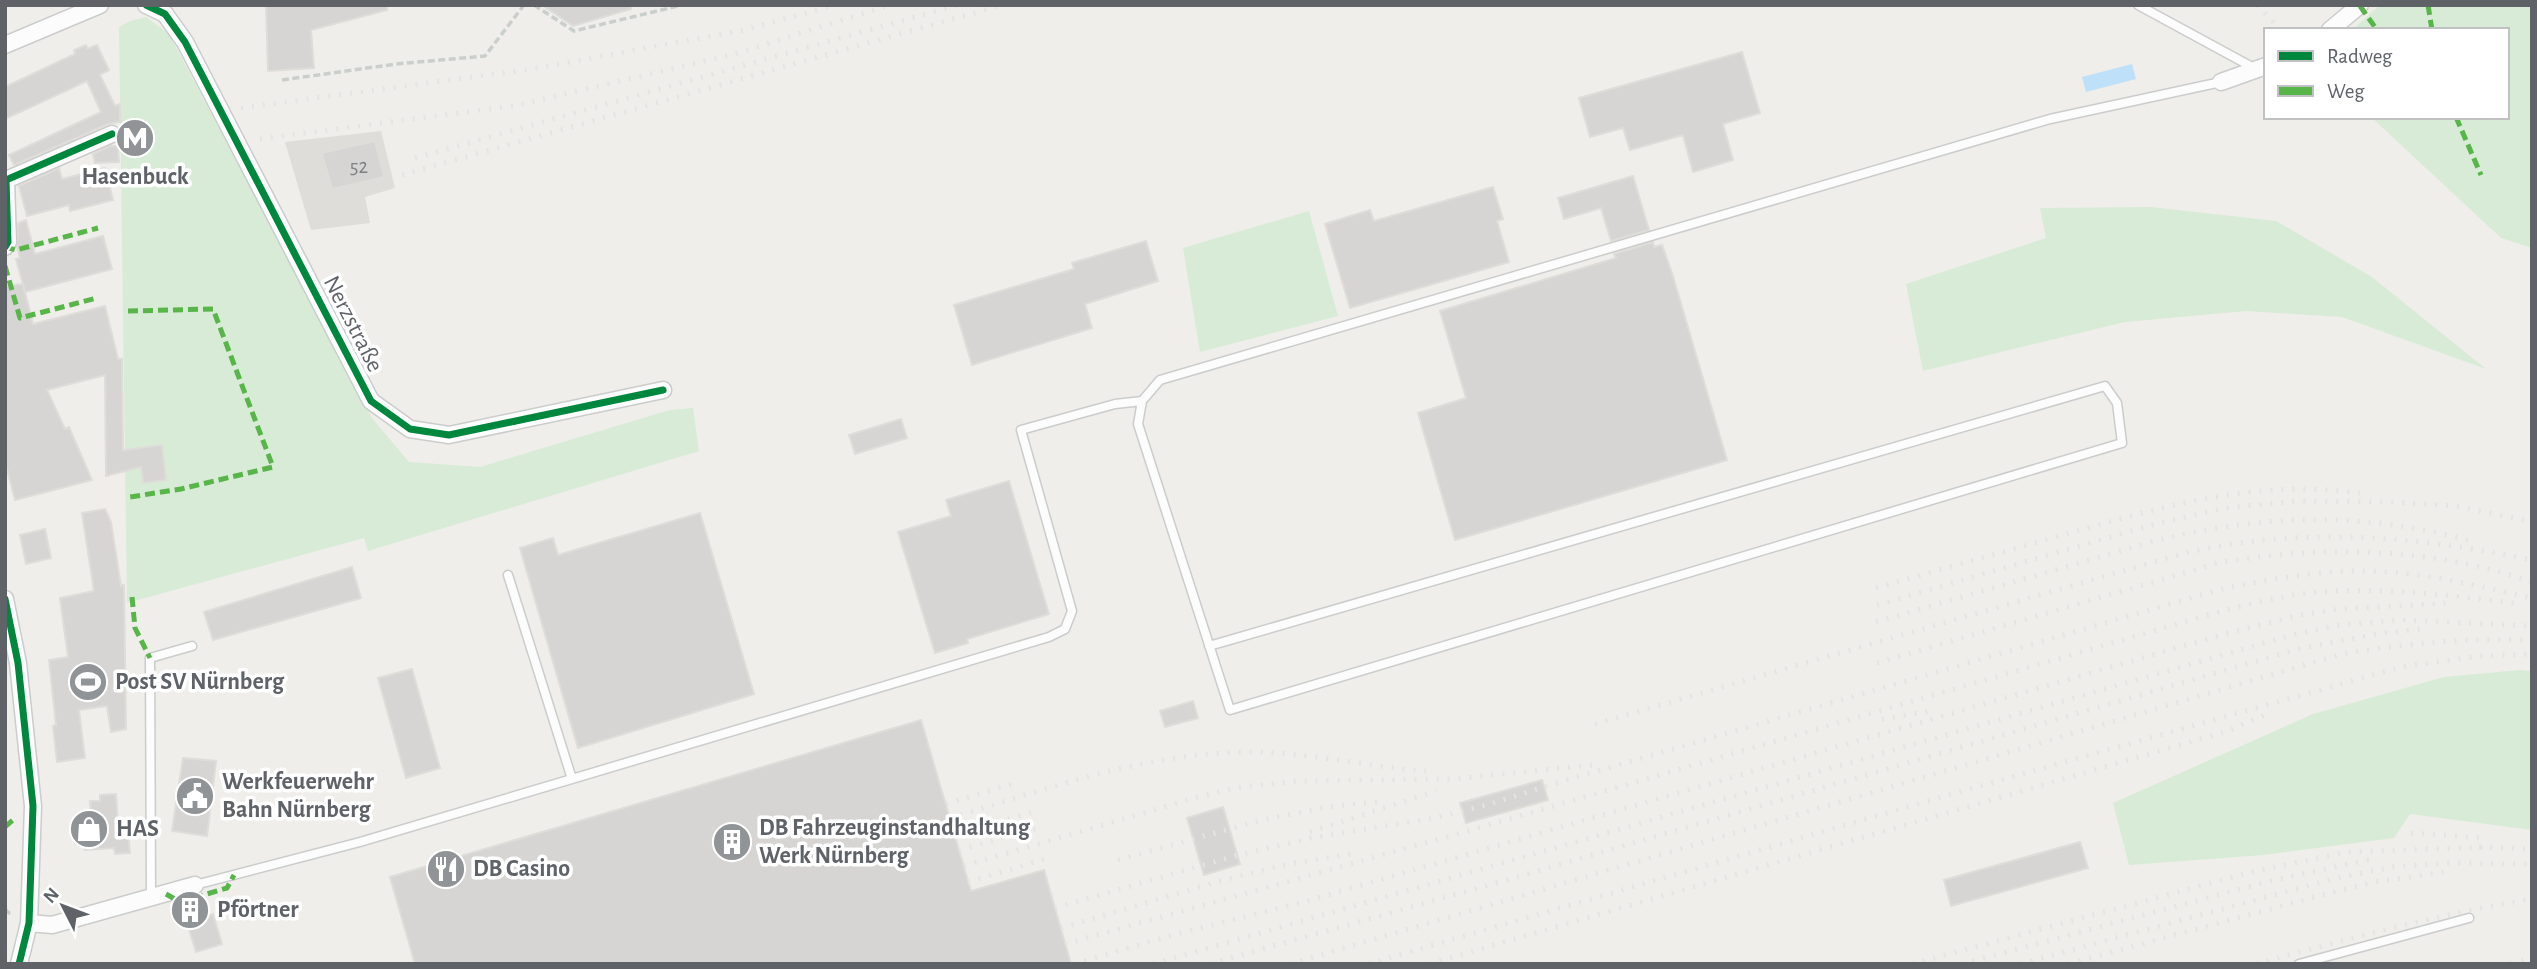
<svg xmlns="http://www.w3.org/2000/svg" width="2537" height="969" font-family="'Alegreya Sans',sans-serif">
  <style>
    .industrial { fill: #dfddda }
    .green { fill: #d8ebd6 }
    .water { fill: #bfe0f9 }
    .building { fill: #d6d5d3; stroke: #deddd9; stroke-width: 2 }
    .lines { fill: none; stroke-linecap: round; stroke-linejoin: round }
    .lane-casing { stroke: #cbcccc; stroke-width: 11 }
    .street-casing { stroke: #cbcccc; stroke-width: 19 }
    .path { stroke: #cacfcc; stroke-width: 3.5; stroke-dasharray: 7 3.5; stroke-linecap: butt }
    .lane { stroke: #fdfcfc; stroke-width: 8 }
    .street { stroke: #fdfcfc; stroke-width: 16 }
    .rail { stroke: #e4e4e4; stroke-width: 5; stroke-dasharray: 2 9; stroke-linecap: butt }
    .quiet { stroke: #58b549; stroke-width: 5; stroke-dasharray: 10 5; stroke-linecap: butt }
    .cycleway-casing { stroke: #fff; stroke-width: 11 }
    .cycleway { stroke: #00873e; stroke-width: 7 }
    .labels { text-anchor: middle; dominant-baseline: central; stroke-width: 7; stroke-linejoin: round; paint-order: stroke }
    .number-label { font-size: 21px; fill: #7e8184 }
    .poi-label { font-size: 24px; font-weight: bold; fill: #5f6368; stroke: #fff; text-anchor: start }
    .street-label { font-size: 24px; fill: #5f6368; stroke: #fff }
  </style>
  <rect width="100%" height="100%" fill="#efeeea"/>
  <path class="industrial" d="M381,131l14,57 -30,9 5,26 -59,7 -26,-88z"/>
  <path class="green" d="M2380,5h152v243l-31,-10 -130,-121h136v-87h-155z
    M146,17l23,17 203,384 37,44 71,5 190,-57 23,-2 6,43 -331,100 -4,-13 -237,65 -8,-576 11,-6z
    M2151,207l125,14 96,56 114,92 -144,-52 -96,-6 -121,11 -202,49 -17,-87 140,-46 -6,-30z
    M1309,211l29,105 -138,36 -17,-104z
    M2520,670l12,1v159l-122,-16 -16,24 -130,17 -135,10 -16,-62 200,-89 131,-37z"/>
  <path class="water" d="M2132,64l4,15 -50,13 -4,-15z"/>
  <path class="building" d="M266,5h121v5l-76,20 3,38 -46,3z
    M542,5h89v4l-58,17z
    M86,45l1,4 10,-4 12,25 -9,5 15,31 5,-2v18l-12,2 -94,41 -5,-10 92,-43 -14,-31 -82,38v-32l70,-33 -1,-4z
    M1742,52l18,61 -37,11 10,36 -40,12 -10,-37 -53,15 -7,-22 -33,9 -11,-39z
    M375,141l9,36 -52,12 -10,-36z
    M110,146h8l1,16 -24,1 -2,-9z
    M59,168l3,11 43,-11 8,32 -43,11 -1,-6 -42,11 -8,-30z
    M1633,176l16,54 -38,11 -10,-33 -37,11 -6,-21z
    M1493,187l10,32 -6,2 12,41 -159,46 -25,-84 45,-14 4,11z
    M26,220l9,34 68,-18 9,33 -87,23 -9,-33 4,-1 -3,-11 1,-24z
    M1146,241l12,40 -73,23 7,24 -120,37 -18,-60 120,-36 -2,-6z
    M1653,242l1,5 8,-2 10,28 55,187 -272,80 -37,-127 48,-15 -26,-87 176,-53 -2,-4z
    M23,284l10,40 72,-18 13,53h4l1,91 39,-5 4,35 -23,3 -2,-16 -35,9 -1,-101 -58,15 18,39 4,-2 23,53 -77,20 -10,-39v-175z
    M901,419l6,19 -52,16 -6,-19z
    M1009,481l40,133 -82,25 1,4 -33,10 -37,-121 53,-16 -5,-16z
    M105,509l6,13 10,64 3,-1 2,144 -15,3 -4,-26 -28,4 6,48 -28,4 -4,-36 3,-1 -7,-65 19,-3 -8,-59 34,-7 -12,-78z
    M700,513l54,181 -176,54 -58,-200 33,-10 5,17z
    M45,529l6,29 -25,6 -6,-29z
    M352,567l9,31 -148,42 -9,-28z
    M412,669l28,99 -34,10 -28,-100z
    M1193,701l5,17 -33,9 -5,-16z
    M921,720l50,171 73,-21 27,94h-656l-25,-87z
    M183,758l33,3 -9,75 -35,-5z
    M1542,780l6,20 -82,23 -6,-20z
    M116,794l2,28h4l1,11h5l2,20 -15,1 -1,-6 -29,2 -1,-14 9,-1 -3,-34h10v-6z
    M1223,807l17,57 -36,11 -17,-57z
    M2080,842l8,26 -137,38 -7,-26z
    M195,896l6,22 12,-4 9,30 -26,8 -16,-52z"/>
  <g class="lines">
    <g class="lane-casing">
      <path id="lane" d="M2138,5l116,63
        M508,575l64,204
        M1209,646l896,-260 12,17 5,40 -892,267 -92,-286 4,-23 18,-21 890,-261 171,-37
        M195,885l165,-43 689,-205 16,-8 7,-18 -51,-181 94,-26 27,-3
        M151,897l-1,-239 42,-12
        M2299,964l170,-46"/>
    </g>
    <g class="street-casing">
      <path id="street" d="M146,5l19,9 20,28 186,359 39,28 39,6 214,-45
        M2330,30l30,-25
        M5,45l95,-40
        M2221,82l45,-16
        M5,247l3,-5 -2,-62 106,-46
        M5,599l13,64 15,143 -4,117 -10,41
        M29,923l23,2 143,-40"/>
    </g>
    <path class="path" d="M534,5l40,26 108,-26
      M282,80l114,-16 89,-8 39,-51
      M5,909l4,4 4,1"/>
    <use href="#lane" class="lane"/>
    <use href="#street" class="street"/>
    <path class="rail" d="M2257,5l24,25
      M241,108l291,-39 212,-39 91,-25
      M260,139l259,-34 219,-52 152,-48
      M415,158l543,-153
      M402,175l600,-170
      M1876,588c63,-18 127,-36 190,-54 98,-28 191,-55 294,-41
      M1877,605l278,-81 70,-16 73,-7 96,1 61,4 69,14
      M1876,622l275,-80c109,-28 211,-31 320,-1
      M1877,663l341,-100c102,-18 215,-16 314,19
      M1882,719l49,-8
      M1595,724l590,-171c119,-27 228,-17 347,7
      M946,804l66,-20
      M950,818c100,-30 200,-67 306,-66 57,1 113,15 170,19
      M1310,832l126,-41
      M2411,833l72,5
      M955,834l82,-23
      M2479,847l53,2
      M959,850l80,-22
      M1118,860l144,-40 65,-13 57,-6
      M964,866l234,-69 43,-10 56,-6 157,-2 138,-14
      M968,882l80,-24
      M1051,894l8,-2
      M1055,908l183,-53 73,-17 124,-20 55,-14 63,-20 672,-196c48,-9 95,-18 143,-17 56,1 110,15 164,27
      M1061,928l159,-47 68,-17 64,-10
      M1065,944l403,-113 733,-214c33,-9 66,-18 100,-23 71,-9 142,1 213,9
      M1074,964l106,-31 127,-32 921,-268 71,-18 41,-6 111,-6
      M1153,964l1139,-329 49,-10 62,-5 129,6
      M1210,964l286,-81 802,-234 84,-16 41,-4
      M1290,964l1052,-310c64,-11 125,-16 190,-14
      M1368,964l584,-170 449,-127 78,-11 53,-2
      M1429,964l799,-233 37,-16
      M1912,964l340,-92 95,-20 140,-5
      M1962,964l308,-83 102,-22
      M2020,964l313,-85 59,-12 56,-4 84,1
      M2068,964l269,-73 38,-9 70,-10
      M2256,964c92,-25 182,-50 276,-65
      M2511,964l21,-6"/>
    <path class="quiet" d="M2428,5l4,25
      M2360,6l17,24
      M2456,117l25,58
      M5,247l11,3 82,-22
      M5,266l15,52 77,-20
      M128,311l85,-2 60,158 -92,22 -51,8
      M132,597l3,31 15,30
      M5,827l10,-9
      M166,894l14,8 47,-14 7,-13"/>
    <g class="cycleway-casing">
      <path id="cycleway" d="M146,5l19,9 20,28 186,359 39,28 39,6 214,-45
        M5,247l3,-5 -2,-62 106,-46
        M5,599l13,64 15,143 -4,117 -10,41"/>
    </g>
    <use href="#cycleway" class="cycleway"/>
  </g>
  <defs>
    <g id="metro-disc" transform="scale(2.0125)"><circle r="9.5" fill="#919496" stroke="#fff"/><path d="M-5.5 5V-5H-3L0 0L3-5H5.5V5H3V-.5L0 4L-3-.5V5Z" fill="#fff"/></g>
    <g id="stadium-disc" transform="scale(2.0125)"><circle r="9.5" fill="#919496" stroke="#fff"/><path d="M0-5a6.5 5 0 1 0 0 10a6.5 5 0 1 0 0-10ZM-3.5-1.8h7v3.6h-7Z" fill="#fff"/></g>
    <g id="civic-disc" transform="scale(2.0125)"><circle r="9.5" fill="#919496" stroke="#fff"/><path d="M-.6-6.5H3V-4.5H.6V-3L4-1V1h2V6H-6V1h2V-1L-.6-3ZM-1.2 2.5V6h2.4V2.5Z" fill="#fff"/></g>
    <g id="shop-disc" transform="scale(2.0125)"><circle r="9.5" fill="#919496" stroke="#fff"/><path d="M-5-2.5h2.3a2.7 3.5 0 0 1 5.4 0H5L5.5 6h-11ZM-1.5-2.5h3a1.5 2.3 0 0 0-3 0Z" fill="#fff"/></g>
    <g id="building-disc" transform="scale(2.0125)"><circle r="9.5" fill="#919496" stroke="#fff"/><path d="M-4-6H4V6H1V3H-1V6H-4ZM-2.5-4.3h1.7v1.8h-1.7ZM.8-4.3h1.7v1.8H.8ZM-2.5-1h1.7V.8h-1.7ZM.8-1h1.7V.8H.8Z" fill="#fff"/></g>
    <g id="restaurant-disc" transform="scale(2.0125)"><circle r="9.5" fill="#919496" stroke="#fff"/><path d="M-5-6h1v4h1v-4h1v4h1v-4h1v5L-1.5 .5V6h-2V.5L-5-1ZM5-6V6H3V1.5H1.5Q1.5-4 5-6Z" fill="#fff"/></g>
  </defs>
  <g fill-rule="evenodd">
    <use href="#metro-disc" x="135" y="138"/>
    <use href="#stadium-disc" x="88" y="682"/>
    <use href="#civic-disc" x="195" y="796"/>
    <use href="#shop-disc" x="89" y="829"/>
    <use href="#building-disc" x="732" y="842"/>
    <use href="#restaurant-disc" x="446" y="869"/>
    <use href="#building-disc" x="190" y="910"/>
  </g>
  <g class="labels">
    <g class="number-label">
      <text x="359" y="166">52</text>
    </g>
    <g class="poi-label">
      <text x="135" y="177" text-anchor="middle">Hasenbuck</text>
      <text x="115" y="682">Post SV Nürnberg</text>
      <text x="222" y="782">Werkfeuerwehr<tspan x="222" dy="28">Bahn Nürnberg</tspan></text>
      <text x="759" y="828">DB Fahrzeuginstandhaltung<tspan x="759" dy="28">Werk Nürnberg</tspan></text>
      <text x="116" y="829">HAS</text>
      <text x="473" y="869">DB Casino</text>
      <text x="217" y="910">Pförtner</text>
    </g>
    <g class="street-label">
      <text transform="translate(353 324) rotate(63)">Nerzstraße</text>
    </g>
  </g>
  <rect width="2537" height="969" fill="none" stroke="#5f6368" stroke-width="14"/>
  <rect x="2264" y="28" width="245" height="91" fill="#ffffff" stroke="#bfc1c3" stroke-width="2"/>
  <rect x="2278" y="51" width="35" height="10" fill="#00873e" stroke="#bfc1c3" stroke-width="2"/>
  <text x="2327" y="63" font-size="21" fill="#5f6368">Radweg</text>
  <rect x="2278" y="86" width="35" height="10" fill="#58b549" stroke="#bfc1c3" stroke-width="2"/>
  <text x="2327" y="98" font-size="21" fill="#5f6368">Weg</text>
  <g transform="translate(63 906) rotate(312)" stroke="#ffffff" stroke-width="5" paint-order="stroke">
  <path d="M0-5L12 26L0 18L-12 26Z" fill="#5f6368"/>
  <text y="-10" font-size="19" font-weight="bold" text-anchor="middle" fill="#5f6368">N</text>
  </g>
</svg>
